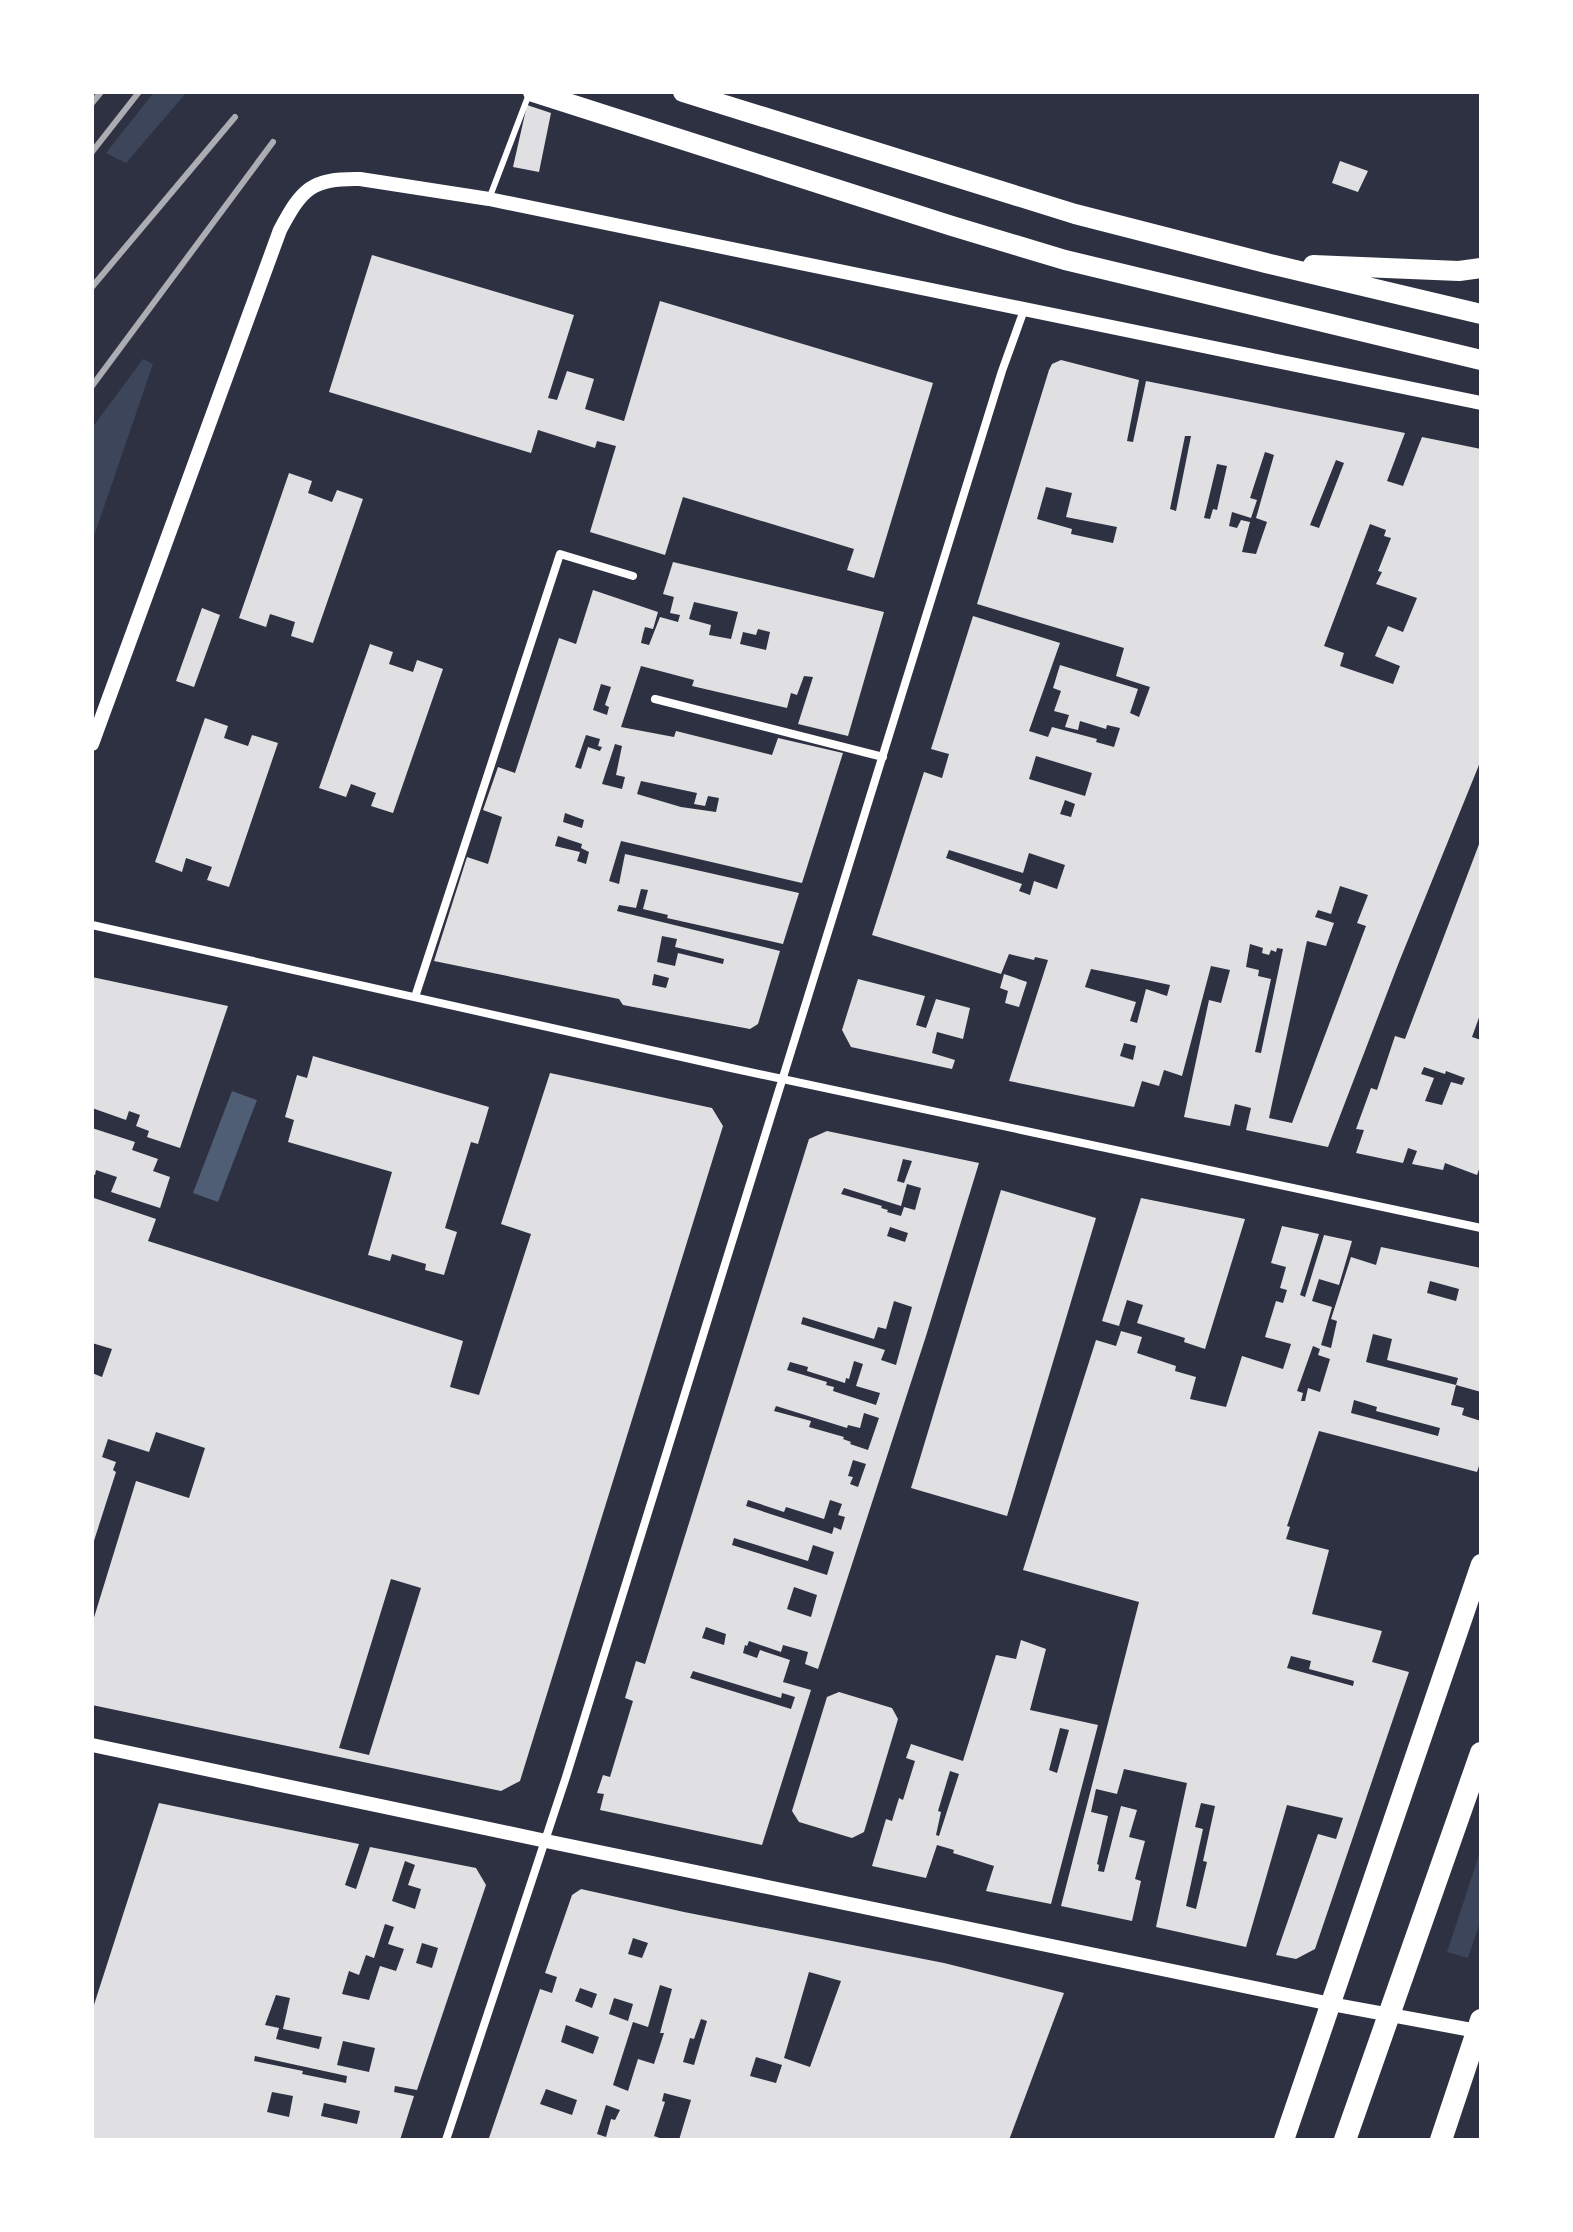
<svg xmlns="http://www.w3.org/2000/svg" width="1573" height="2232" font-family="Barlow,sans-serif">
  <style>
    .green { fill: #3c4559 }
    .water { fill: #4f5d75 }
    .building { fill: #e0e0e3; fill-rule: evenodd }
    .lines { fill: none; stroke-linecap: round; stroke-linejoin: round }
    .service { stroke: #fff; stroke-width: 6 }
    .minor { stroke: #fff; stroke-width: 8 }
    .tertiary { stroke: #fff; stroke-width: 14 }
    .primary { stroke: #fff; stroke-width: 20 }
    .trunk { stroke: #fff; stroke-width: 22 }
    .rail { stroke: #abadb3; stroke-width: 6 }
  </style>
  <rect width="100%" height="100%" fill="#2d3142"/>
  <path class="green" d="M154,92h33l-61,71 -20,-10z
    M143,359l10,5 -61,178v-114z
    M1481,1849v70l-13,39 -21,-6z"/>
  <path class="water" d="M232,1091l25,9 -39,102 -25,-9z"/>
  <path class="building" d="M527,105l24,8 -12,59 -26,-5z
    M1340,161l28,10 -10,21 -26,-9z
    M372,255l202,60 -26,83 9,2 10,-29 27,8 -9,30 39,12 36,-120 273,82 -59,195 -27,-8 7,-21 -171,-52 -18,58 -75,-23 26,-86 -19,-5 -2,7 -57,-18 -7,23 -202,-61z
    M1061,360l78,20 -12,61 6,1 13,-61 259,52 -18,48 16,5 19,-49 59,12v311l-82,202 -71,185 -82,-17 5,-22 -16,-4 -5,22 -46,-9 25,-117 12,3 9,-33 -19,-4 -29,110 -18,-6 -5,16 -17,-5 -8,26 -125,-26 39,-121 -13,-3 -1,3 -25,-6 -8,20 -129,-39 52,-163 18,6 7,-24 -18,-5 42,-133 87,27 -31,88 19,6 4,-10 45,12 -1,3 18,5 6,-19 -13,-3 -1,4 -26,-8 -2,9 -13,-3 4,-12 -15,-4 7,-20 -8,-3 7,-23 78,24 -8,24 9,4 11,-30 -34,-11 8,-28 -147,-44 72,-234 3,-6zM1185,436h6l-15,75 -6,-2zM1265,452l9,3 -18,63 11,4 -11,32 -14,-2 8,-30 -9,-2 -4,8 -8,-2 3,-14 19,6 6,-18 -7,-2zM1336,460l8,3 -25,65 -9,-3zM1217,464l10,2 -10,44 -4,-1 -3,10 -6,-1zM1046,487l26,6 -6,24 51,10 -4,16 -42,-9 1,-5 -35,-10zM1370,524l16,6 -2,6 7,2 -13,33 4,1 -6,12 41,14 -14,34 -15,-6 -13,30 25,10 -7,18 -53,-18 4,-13 -20,-7zM1036,756l56,17 -7,23 -56,-17zM1065,800l10,4 -4,13 -11,-3zM949,850l74,23 6,-20 36,12 -8,24 -23,-8 -4,14 -11,-4 3,-7 -76,-26zM1340,886l28,9 -11,28 9,3 -74,197 -23,-5 38,-177 19,5 8,-23 -19,-6 3,-7 13,4zM1250,944l13,4 -1,5 7,2 2,-5 5,2 1,-4 6,1 -22,104 -6,-1 16,-73 -13,-3 1,-6 -13,-3zM1091,969l51,10 28,6 -3,11 -21,-7 -9,34 -7,-2 6,-19 -51,-15zM1124,1043l12,3 -3,14 -13,-4z
    M289,473l23,8 -4,12 24,9 5,-12 26,9 -50,144 -22,-7 4,-14 -25,-8 -4,13 -27,-9z
    M673,562l211,50 -36,124 -50,-12 15,-47 -9,-1 -7,19 -6,-2 -4,15 -95,-22 2,-6 -53,-14 -20,61 53,10 2,-6 96,24 6,-17 65,15 -41,130 -181,-42 -12,40 10,3 6,-30 174,39 -16,51 -116,-26 1,-3 -25,-6 5,-19 -7,-1 -5,19 -17,-3 -2,6 163,40 -22,73 -8,5 -127,-24 -4,-6 -185,-38 33,-104 21,7 14,-47 -19,-7 15,-43 17,6 44,-135 17,6 17,-54 65,22 -5,17 -8,-2 -2,7 -2,9 8,2 11,-28 18,5 2,-7 -10,-2 4,-16 -11,-3zM694,602l44,10 -7,27 -22,-4 2,-10 -22,-6zM758,629l12,3 -4,18 -26,-6 3,-12 13,3zM601,684l10,3 -6,18 4,2 -2,8 -14,-5zM586,735l14,4 -2,7 4,1 -2,4 -12,-4 -7,22 -6,-2zM615,744l7,2 -6,29 9,2 -3,12 -20,-5zM641,781l56,12 -3,11 11,2 3,-10 11,2 -3,14 -35,-5 -44,-13zM565,813l19,7 -2,8 -19,-6zM558,836l24,8 -1,4 8,4 -3,12 -9,-3 3,-9 -25,-6zM662,936l15,3 -2,8 49,12 -1,5 -45,-11 -3,13 -18,-4zM654,974l15,4 -3,10 -14,-3z
    M202,608l18,7 -26,72 -18,-6z
    M370,644l23,8 -4,12 24,8 4,-12 26,9 -50,144 -22,-7 5,-13 -25,-9 -5,13 -27,-9z
    M205,718l23,8 -4,12 24,8 4,-11 26,8 -49,144 -22,-7 5,-13 -26,-9 -4,14 -27,-10z
    M1481,839v173l-9,25 9,3v124l-4,11 -32,-12 -2,7 -31,-6 5,-13 -9,-3 -5,15 -47,-10 8,-23 -8,-1 15,-41 6,2 18,-54 10,3zM1424,1067l21,7 1,-3 19,7 -3,7 -11,-3 -9,23 -17,-4 9,-23 -13,-4z
    M1004,974l23,8 -8,25 -14,-4 3,-12 -8,-3z
    M92,977l136,29 -48,142 -33,-11 2,-6 -13,-5 4,-11 -11,-4 -3,9 -34,-12z
    M858,979l67,17 -9,29 10,3 10,-29 34,9 -7,31 -26,-7 -5,21 23,7 -3,9 -101,-22 -9,-17z
    M313,1056l176,51 -11,37 -7,-2 -26,86 12,4 -13,43 -19,-5 1,-6 -34,-10 -2,7 -22,-6 24,-83 -104,-30 6,-22 -9,-3 12,-42 10,3z
    M550,1073l162,35 11,18 -203,655 -19,10 -409,-86v-81l44,-143 53,17 16,-50 -49,-16 -7,20 -41,-13 -6,18 14,5 -3,8 3,2 -24,75v-174l10,4 10,-28 -20,-6v-140l2,-5 62,21 -8,22 315,100 -13,46 29,8 52,-161 -30,-10zM391,1579l30,9 -52,167 -30,-7z
    M92,1128l43,14 -3,8 26,9 -5,12 17,6 -10,31 -49,-16 6,-15 -21,-7 -1,5h-3z
    M827,1131l152,32 -53,173 -108,333 -13,-5 3,-12 -25,-7 -2,7 -32,-11 -2,5 -2,-1 -2,8 14,5 3,-8 30,10 -7,22 28,8 -49,155 -162,-35 4,-16 -7,-1 6,-18 7,2 23,-76 -8,-3 11,-37 9,3 164,-525zM903,1159l9,2 -8,22 -7,-2zM907,1184l14,4 -6,22 -11,-3 -3,9 -14,-4 1,-2 -7,-2 1,-2 -41,-12 3,-6 57,18zM890,1227l18,6 -3,9 -18,-6zM894,1301l18,6 -16,58 -15,-5 4,-10 -84,-26 2,-7 71,22 4,-12 8,2zM854,1361l9,3 -7,22 24,7 -4,12 -43,-14 1,-4 -8,-2 1,-3 -40,-12 3,-8 18,5 -1,4 38,12 1,-5 3,1zM776,1406l71,22 1,-3 12,3 4,-15 15,5 -11,32 -18,-6 1,-2 -8,-3 1,-2 -35,-10 2,-6 -37,-10zM853,1460l13,4 -8,23 -8,-3 3,-7 -5,-1zM748,1500l36,12 2,-5 38,12 6,-19 12,4 -4,11 7,2 -4,13 -7,-3 -2,7 -86,-28zM734,1538l74,23 5,-16 21,7 -7,23 -95,-30zM794,1587l23,8 -6,22 -24,-8zM706,1627l20,7 -2,11 -22,-7zM693,1671l88,27 1,-5 13,4 -4,12 -101,-31z
    M1001,1190l95,28 -89,298 -96,-28z
    M1141,1198l104,21 -40,130 -21,-7 1,-4 -48,-15 6,-18 -16,-5 -8,26 -17,-5z
    M1282,1226l37,8 -19,61 5,2 19,-62 28,6 -13,44 -20,-6 -7,22 20,6 -11,38 10,3 6,-27 -6,-2 20,-62 25,8 5,-18 100,21v124l-25,-7 2,-7 -71,-18 5,-21 -19,-5 -7,28 90,23 -5,20 13,3 -2,7 19,6v39l-4,12 -158,-41 -32,95 3,1 -4,12 43,11 -17,64 70,17 -10,31 37,10 -94,277 -19,10 -20,-4 42,-121 18,5 7,-21 -56,-13 -41,142 -90,-20 31,-144 -63,-14 -7,25 -21,-5 -5,23 17,4 -11,48 2,1 -1,6 6,1 17,-66 16,4 -8,27 16,4 -10,38 6,2 -9,40 -71,-15 78,-304 -116,-32 73,-230 20,6 5,-15 21,6 -5,16 39,13 -1,5 21,6 -6,22 36,8 16,-51 41,13 8,-25 -26,-7 11,-36 7,2 4,-13 -7,-2 6,-21 -15,-4zM1430,1281l29,8 -3,12 -29,-8zM1313,1346l7,3 -2,6 12,4 -10,33 -12,-4 -3,13h-4l2,-8 -6,-2zM1354,1400l23,7 -1,4 64,17 -2,8 -87,-23zM1291,1656l20,5 -2,8 45,12 -1,5 -66,-18zM1201,1803l14,3 -12,55 4,1 -11,47 -10,-3 17,-77 -8,-2z
    M1021,1640l25,9 -16,61 68,15 -47,179 -65,-13 8,-25 -41,-13 1,-3 -17,-5 -11,33 -54,-12 14,-47 6,2 7,-23 4,2 12,-39 -9,-3 5,-14 52,17 33,-106 20,4zM1060,1728l9,2 -12,43 -8,-3zM950,1771l9,3 -20,62 -3,-1 5,-23 -3,-1z
    M839,1692l53,16 6,11 -34,113 -12,6 -53,-16 -7,-11 35,-114z
    M159,1803l200,41 -14,41 11,4 14,-42 106,21 10,17 -69,205 -22,-4 -1,6 20,4 -14,44h-308v-129zM405,1861l10,4 -7,20 13,4 -6,20 -23,-8zM385,1924l9,3 -6,17 16,5 -8,22 -16,-5 -11,34 -27,-6 7,-23 10,4 7,-20 8,3zM422,1943l16,5 -6,20 -16,-5zM276,1995l14,3 -7,31 39,8 -3,12 -43,-10 3,-11 -14,-3zM343,2041l32,7 -6,24 -32,-7zM255,2056l92,20 -1,7 -44,-9 1,-3 -49,-10zM272,2092l21,4 -4,21 -22,-5zM324,2103l36,8 -3,13 -36,-8z
    M581,1889l103,23 260,51 120,30 -55,147h-330l12,-40 -27,-7 -2,8 3,1 -11,34 11,4h-174l-2,-2 51,-149 12,4 5,-16 -12,-4 27,-78zM633,1938l15,5 -6,15 -14,-4zM809,1972l32,9 -31,86 -26,-9zM660,1985l12,4 -12,44h4l-10,31 -16,-5 -10,32 -15,-6 20,-63 15,5zM580,1988l17,6 -5,14 -17,-7zM614,1998l19,6 -5,17 -19,-7zM701,2019l6,2 -13,44 -11,-3 7,-24 4,1zM566,2025l33,12 -6,17 -32,-12zM756,2057l26,8 -6,18 -26,-7zM546,2089l31,11 -5,15 -32,-11zM606,2105l14,5 -5,10 -4,-1 -5,18 -9,-3z"/>
  <g class="lines">
    <path class="service" d="M489,199l40,-105"/>
    <path class="minor" d="M655,699l228,58
      M92,925l639,143 750,160
      M415,997l145,-443 73,22
      M446,2140l120,-363 436,-1406 22,-61"/>
    <path class="tertiary" d="M92,744l188,-514c22,-41 31,-52 80,-51l129,20 992,204
      M92,1745l454,96 785,163 146,27"/>
    <path class="primary" d="M533,92l419,134 113,34 416,100
      M683,92l392,122 191,49 215,51
      M1313,265l146,6 22,-3
      M1284,2140l197,-576"/>
    <path class="trunk" d="M1345,2140l136,-387
      M1441,2140l40,-120"/>
    <path class="rail" d="M92,103l9,-11
      M92,152l47,-60
      M92,287l143,-170
      M92,386l181,-244"/>
  </g>
  <rect width="1573" height="2232" fill="none" stroke="#ffffff" stroke-width="188"/>
</svg>
